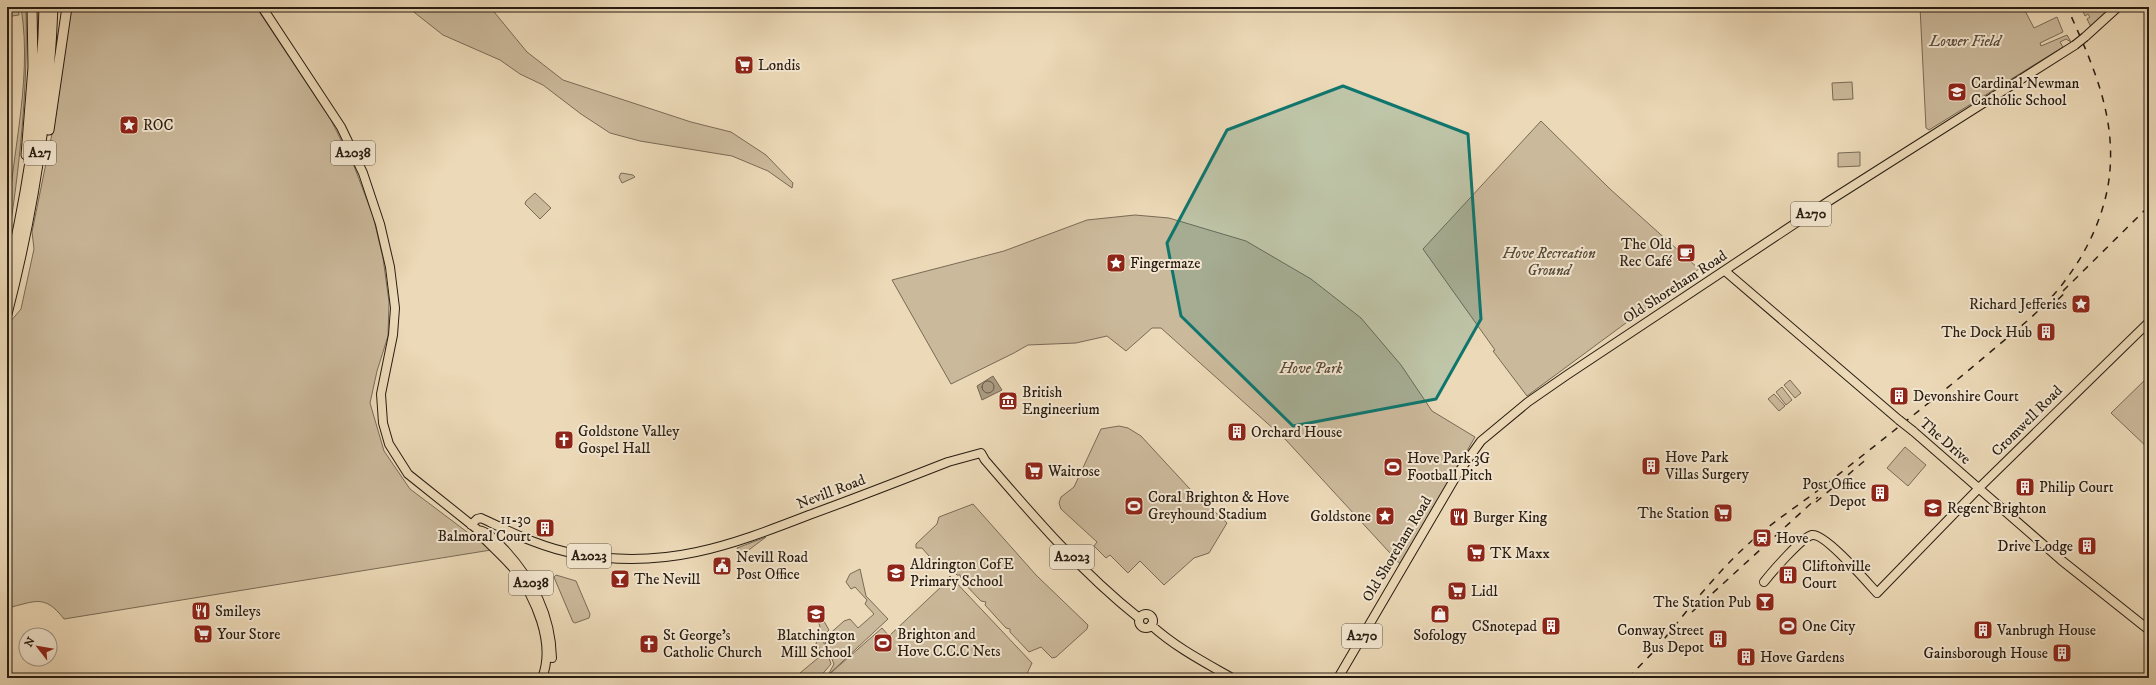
<svg xmlns="http://www.w3.org/2000/svg" width="2156" height="685" font-family="'IM FELL DW Pica',serif">
  <style>
    .green { fill: #cbb99b; stroke: #796a56 }
    .water { fill: #a9997f; stroke: #756753 }
    .lines { fill: none; stroke-linecap: round; stroke-linejoin: round }
    .shore { stroke: #685a48; stroke-width: 1 }
    .major-casing { stroke: #271c11; stroke-width: 10 }
    .highway-casing { stroke: #271c11; stroke-width: 11 }
    .major { stroke: #ecd9b7; stroke-width: 8 }
    .highway { stroke: #ecd9b7; stroke-width: 9 }
    .rail { stroke: #271c11; stroke-width: 1.5; stroke-dasharray: 7 7; stroke-linecap: butt }
    .major-bridge-casing { stroke: #271c11; stroke-width: 10; stroke-linecap: butt }
    .major-bridge { stroke: #ecd9b7; stroke-width: 8 }
    .marked { fill: #0f766e; fill-opacity: 0.2; stroke: #0f766e; stroke-width: 3; stroke-linejoin: round }
    .labels { text-anchor: middle; dominant-baseline: central; stroke-width: 4; stroke-linejoin: round; paint-order: stroke }
    .shield { fill: #f3e6d0; stroke: #64594a; stroke-width: 1 }
    .shield-label { font-size: 14px; font-weight: bold; fill: #271c11 }
    .park-label { font-size: 15px; font-style: italic; fill: #584b3a; stroke: #f3e6d0 }
    .poi-label { font-size: 15px; fill: #271c11; stroke: #f3e6d0; text-anchor: start }
    .street-label { font-size: 15px; fill: #271c11; stroke: #f3e6d0 }
  </style>
  <rect width="100%" height="100%" fill="#ecd9b7"/>
  <filter id="stains"><feTurbulence type="fractalNoise" baseFrequency=".005" numOctaves="4"/><feColorMatrix values="0 0 0 0 .2 0 0 0 0 .09 0 0 0 0 .02 0 0 0 .5 -.17"/></filter>
  <radialGradient id="worn" r=".72"><stop offset=".6" stop-color="#630" stop-opacity="0"/><stop offset="1" stop-color="#630" stop-opacity=".3"/></radialGradient>
  <path class="green" d="M7,7h11l1,8 -7,1 -5,-5z
    M21,7h5c2,81 -6,160 -19,240 0,-80 27,-160 14,-240z
    M35,7h5l-3,65z
    M71,7h185l75,113 23,46 19,50 10,42 6,44 -1,34 -11,35 -7,32 14,48 26,38 81,61 -427,69c-20,-26 -29,-17 -57,-11v-274l3,-12 11,-13 13,-60 -2,-17 24,-118z
    M401,7h89l37,45 36,28 128,42 40,10 35,23 27,28 -1,5 -24,-17 -36,-15 -92,-15 -30,-8 -29,-19 -38,-29 -23,-11 -20,-14 -57,-25 -33,-26z
    M1920,7h103l11,21 23,-11 6,15 -23,11 1,3 26,-11 4,7 -5,-3 -6,3 3,5 -134,83 -3,-2z
    M2081,7h31l-21,20 -4,-8 3,-2 -2,-3 -3,2z
    M1852,82l1,17 -20,1 -1,-17z
    M1541,121l69,68 89,80 -172,127 -34,-45 2,-1 -72,-101z
    M1860,152v14l-22,1v-14z
    M621,173l12,2 2,2 -13,6 -3,-6z
    M535,193l16,15 -11,11 -15,-15 1,-3z
    M1135,215l34,3 77,23 65,38 50,39 40,47 31,46 43,26 -74,128 -115,-125 -125,-112h-9l-26,23 -19,-15 -31,7 -48,2 -14,8 -63,31 -59,-104 112,-29 83,-31z
    M2149,376v73l-38,-36z
    M1790,380l11,13 -6,5 -11,-13z
    M1782,387l10,13 -6,5 -10,-13z
    M1774,394l11,12 -6,5 -11,-12z
    M1119,426l9,2 13,8 48,52 38,35 -18,30 -15,5 -30,27 -24,-24 -12,12 -18,-18 -4,3 -12,-12 3,-4 -36,-33 -2,-6 2,-6 13,-10 27,-58z
    M1905,447l21,18 -18,21 -21,-18z
    M973,504l63,71 52,50 -1,4 -31,28 -4,1 -11,-11 -12,5 -19,-20v-3l-4,-1 -21,-23 1,-3 -5,-1 -19,-20 -2,-6h-3l-11,-11h-10l-14,-16h-6v-4l21,-20 2,-7z
    M766,537l-24,18 -5,-7z
    M860,569l6,27 22,23 -60,56 6,-11 -9,-22 1,-5 18,-16 6,-2 8,9 16,-14 -9,-10 2,-4 -12,-13 -4,2 -5,-7 4,-8z
    M556,575l20,6 14,33 -1,4 -14,5 -2,-1 -17,-40 -2,-5z
    M950,576l82,87 -7,15h-200l57,-50 7,8 54,-51 -1,-1z
    M821,616l8,14 -7,7 9,27 -12,14h-14l-5,-5 24,-20 -8,-9 4,-17 -2,-7z"/>
  <path class="water" d="M993,376l9,14 -20,10 -5,-14z"/>
  <g class="lines">
    <path class="shore" d="M982 387a6 6 0 1 1 12 0a6 6 0 1 1-12 0Z"/>
    <g class="major-casing">
      <path id="major" d="M262,7l79,120 22,46 17,51 10,43 5,41 -2,27 -12,59 2,29 6,21 19,30 70,56 2,4c11,12 24,23 34,35 21,28 42,74 28,109
        M2085,37l33,-30
        M1725,271l174,149
        M1913,431l148,129 88,70
        M471,525l6,-6 4,-1c32,15 61,30 96,36 88,16 152,-8 232,-39 47,-17 93,-35 139,-53l33,-9 4,7c48,56 96,112 154,158
        M478,530c10,1 20,13 27,20 28,31 46,65 47,108
        M1764,582c7,-9 38,-45 48,-47 13,-2 55,47 65,58l104,-107 168,-164
        M1139 621a7 7 0 1 1 14 0a7 7 0 1 1-14 0Z
        M1151,625c24,22 53,37 81,53
        M1338,678l120,-205 23,-32 47,-39 39,-27 262,-174 246,-156"/>
    </g>
    <g class="highway-casing">
      <path id="highway" d="M49,130l18,-123
        M26,155l7,-88 -1,-60
        M7,279c21,-89 35,-180 37,-272
        M7,314c26,-100 42,-203 46,-307"/>
    </g>
    <use href="#major" class="major"/>
    <use href="#highway" class="highway"/>
    <path class="rail" d="M2063,291l86,-85
      M2048,309l20,-19
      M1816,502l53,-45
      M1692,612l126,-115
      M1656,649c31,-38 61,-78 99,-111 23,-20 50,-37 74,-56 53,-42 107,-84 159,-128 27,-23 58,-46 79,-76 20,-27 35,-59 41,-92 11,-66 -15,-121 -41,-179
      M1628,678l32,-33"/>
    <g class="major-bridge-casing">
      <path id="major-bridge" d="M2075,45l10,-8
        M1899,420l14,11"/>
    </g>
    <use href="#major-bridge" class="major-bridge"/>
  </g>
  <path class="marked" d="M1343,86l125,48 13,185 -45,80 -143,27 -112,-110 -14,-73 60,-113z"/>
  <defs>
    <g id="supermarket-square" transform="scale(1)"><rect x="-9" y="-9" width="18" height="18" rx="4" fill="#8f2418" stroke="#f3e6d0"/><path d="M-6-5.5h2.5l.6 2H6L4.5 2H-2.5L-4.4-4H-6ZM-1.5 3.2a1.3 1.3 0 1 0 .1 0ZM3 3.2a1.3 1.3 0 1 0 .1 0Z" fill="#fff"/></g>
    <g id="school-square" transform="scale(1)"><rect x="-9" y="-9" width="18" height="18" rx="4" fill="#8f2418" stroke="#f3e6d0"/><path d="M0-5L7-2L0 1L-7-2ZM-4 1L0 2.5L4 1V4Q0 6-4 4Z" fill="#fff"/></g>
    <g id="sight-square" transform="scale(1)"><rect x="-9" y="-9" width="18" height="18" rx="4" fill="#8f2418" stroke="#f3e6d0"/><path d="M0-6L1.8-2.2L6-1.7L2.9 1.2L3.7 5.4L0 3.3L-3.7 5.4L-2.9 1.2L-6-1.7L-1.8-2.2Z" fill="#fff"/></g>
    <g id="cafe-square" transform="scale(1)"><rect x="-9" y="-9" width="18" height="18" rx="4" fill="#8f2418" stroke="#f3e6d0"/><path d="M-5.5-4.5H6V0H3Q3 3.5 0 3.5H-2.5Q-5.5 3.5-5.5 0ZM3-3.2v2h1.7v-2ZM-6 4.5H4V6H-6Z" fill="#fff"/></g>
    <g id="building-square" transform="scale(1)"><rect x="-9" y="-9" width="18" height="18" rx="4" fill="#8f2418" stroke="#f3e6d0"/><path d="M-4-6H4V6H1V3H-1V6H-4ZM-2.5-4.3h1.7v1.8h-1.7ZM.8-4.3h1.7v1.8H.8ZM-2.5-1h1.7V.8h-1.7ZM.8-1h1.7V.8H.8Z" fill="#fff"/></g>
    <g id="museum-square" transform="scale(1)"><rect x="-9" y="-9" width="18" height="18" rx="4" fill="#8f2418" stroke="#f3e6d0"/><path d="M0-6L6-3V-2H-6V-3ZM-5-1h2V3h-2ZM-1-1h2V3h-2ZM3-1h2V3H3ZM-6 4H6V6H-6Z" fill="#fff"/></g>
    <g id="church-square" transform="scale(1)"><rect x="-9" y="-9" width="18" height="18" rx="4" fill="#8f2418" stroke="#f3e6d0"/><path d="M-1.2-6h2.4v3.5h3.3v2.4h-3.3V6h-2.4V-.1h-3.3v-2.4h3.3Z" fill="#fff"/></g>
    <g id="stadium-square" transform="scale(1)"><rect x="-9" y="-9" width="18" height="18" rx="4" fill="#8f2418" stroke="#f3e6d0"/><path d="M0-5a6.5 5 0 1 0 0 10a6.5 5 0 1 0 0-10ZM-3.5-1.8h7v3.6h-7Z" fill="#fff"/></g>
    <g id="restaurant-square" transform="scale(1)"><rect x="-9" y="-9" width="18" height="18" rx="4" fill="#8f2418" stroke="#f3e6d0"/><path d="M-5-6h1v4h1v-4h1v4h1v-4h1v5L-1.5 .5V6h-2V.5L-5-1ZM5-6V6H3V1.5H1.5Q1.5-4 5-6Z" fill="#fff"/></g>
    <g id="station-square" transform="scale(1)"><rect x="-9" y="-9" width="18" height="18" rx="4" fill="#8f2418" stroke="#f3e6d0"/><path d="M-3-6H3Q5-6 5-4V2Q5 4 3 4L4.5 6H3L1.5 4h-3L-3 6H-4.5L-3 4Q-5 4-5 2V-4Q-5-6-3-6ZM-3.5-4v3h7v-3ZM-3.5 1v1.5H-2V1ZM2 1v1.5H3.5V1Z" fill="#fff"/></g>
    <g id="civic-square" transform="scale(1)"><rect x="-9" y="-9" width="18" height="18" rx="4" fill="#8f2418" stroke="#f3e6d0"/><path d="M-.6-6.5H3V-4.5H.6V-3L4-1V1h2V6H-6V1h2V-1L-.6-3ZM-1.2 2.5V6h2.4V2.5Z" fill="#fff"/></g>
    <g id="bar-square" transform="scale(1)"><rect x="-9" y="-9" width="18" height="18" rx="4" fill="#8f2418" stroke="#f3e6d0"/><path d="M-6-5H6L.8 .8V4.5H3.5V6h-7V4.5H-.8V.8Z" fill="#fff"/></g>
    <g id="shop-square" transform="scale(1)"><rect x="-9" y="-9" width="18" height="18" rx="4" fill="#8f2418" stroke="#f3e6d0"/><path d="M-5-2.5h2.3a2.7 3.5 0 0 1 5.4 0H5L5.5 6h-11ZM-1.5-2.5h3a1.5 2.3 0 0 0-3 0Z" fill="#fff"/></g>
  </defs>
  <g fill-rule="evenodd">
    <use href="#supermarket-square" x="744" y="65"/>
    <use href="#school-square" x="1957" y="92"/>
    <use href="#sight-square" x="129" y="125"/>
    <use href="#cafe-square" x="1686" y="253"/>
    <use href="#sight-square" x="1116" y="263"/>
    <use href="#sight-square" x="2081" y="304"/>
    <use href="#building-square" x="2046" y="332"/>
    <use href="#building-square" x="1899" y="396"/>
    <use href="#museum-square" x="1008" y="401"/>
    <use href="#building-square" x="1237" y="432"/>
    <use href="#church-square" x="564" y="440"/>
    <use href="#building-square" x="1651" y="466"/>
    <use href="#stadium-square" x="1393" y="467"/>
    <use href="#supermarket-square" x="1034" y="471"/>
    <use href="#building-square" x="2025" y="487"/>
    <use href="#building-square" x="1880" y="493"/>
    <use href="#stadium-square" x="1134" y="506"/>
    <use href="#school-square" x="1933" y="508"/>
    <use href="#supermarket-square" x="1723" y="513"/>
    <use href="#sight-square" x="1385" y="516"/>
    <use href="#restaurant-square" x="1459" y="517"/>
    <use href="#building-square" x="545" y="528"/>
    <use href="#station-square" x="1762" y="538"/>
    <use href="#building-square" x="2087" y="546"/>
    <use href="#supermarket-square" x="1476" y="553"/>
    <use href="#civic-square" x="722" y="566"/>
    <use href="#school-square" x="896" y="573"/>
    <use href="#building-square" x="1788" y="575"/>
    <use href="#bar-square" x="620" y="579"/>
    <use href="#supermarket-square" x="1457" y="591"/>
    <use href="#bar-square" x="1765" y="602"/>
    <use href="#restaurant-square" x="201" y="611"/>
    <use href="#school-square" x="816" y="614"/>
    <use href="#shop-square" x="1440" y="614"/>
    <use href="#building-square" x="1551" y="626"/>
    <use href="#stadium-square" x="1788" y="626"/>
    <use href="#building-square" x="1983" y="630"/>
    <use href="#supermarket-square" x="203" y="634"/>
    <use href="#building-square" x="1718" y="639"/>
    <use href="#stadium-square" x="883" y="643"/>
    <use href="#church-square" x="649" y="644"/>
    <use href="#building-square" x="2062" y="653"/>
    <use href="#building-square" x="1746" y="657"/>
  </g>
  <g class="labels">
    <g class="shield">
      <rect x="24" y="141" width="32" height="24" rx="3"/>
      <rect x="331" y="141" width="44" height="24" rx="3"/>
      <rect x="1791" y="202" width="40" height="24" rx="3"/>
      <rect x="567" y="544" width="44" height="24" rx="3"/>
      <rect x="1050" y="545" width="44" height="24" rx="3"/>
      <rect x="509" y="571" width="44" height="24" rx="3"/>
      <rect x="1342" y="624" width="40" height="24" rx="3"/>
    </g>
    <g class="shield-label">
      <text x="40" y="153">A27</text>
      <text x="353" y="153">A2038</text>
      <text x="1811" y="214">A270</text>
      <text x="589" y="556">A2023</text>
      <text x="1072" y="557">A2023</text>
      <text x="531" y="583">A2038</text>
      <text x="1362" y="636">A270</text>
    </g>
    <g class="park-label">
      <text x="1965" y="41">Lower Field</text>
      <text x="1549" y="253">Hove Recreation<tspan x="1549" dy="17">Ground</tspan></text>
      <text x="1311" y="368">Hove Park</text>
    </g>
    <g class="poi-label">
      <text x="758" y="65">Londis</text>
      <text x="1971" y="83">Cardinal Newman<tspan x="1971" dy="17">Catholic School</tspan></text>
      <text x="143" y="125">ROC</text>
      <text x="1672" y="244" text-anchor="end">The Old<tspan x="1672" dy="17">Rec Café</tspan></text>
      <text x="1130" y="263">Fingermaze</text>
      <text x="2067" y="304" text-anchor="end">Richard Jefferies</text>
      <text x="2032" y="332" text-anchor="end">The Dock Hub</text>
      <text x="1022" y="392">British<tspan x="1022" dy="17">Engineerium</tspan></text>
      <text x="1913" y="396">Devonshire Court</text>
      <text x="578" y="431">Goldstone Valley<tspan x="578" dy="17">Gospel Hall</tspan></text>
      <text x="1251" y="432">Orchard House</text>
      <text x="1665" y="457">Hove Park<tspan x="1665" dy="17">Villas Surgery</tspan></text>
      <text x="1407" y="458">Hove Park 3G<tspan x="1407" dy="17">Football Pitch</tspan></text>
      <text x="1048" y="471">Waitrose</text>
      <text x="1866" y="484" text-anchor="end">Post Office<tspan x="1866" dy="17">Depot</tspan></text>
      <text x="2039" y="487">Philip Court</text>
      <text x="1148" y="497">Coral Brighton &amp; Hove<tspan x="1148" dy="17">Greyhound Stadium</tspan></text>
      <text x="1947" y="508">Regent Brighton</text>
      <text x="1709" y="513" text-anchor="end">The Station</text>
      <text x="1371" y="516" text-anchor="end">Goldstone</text>
      <text x="1473" y="517">Burger King</text>
      <text x="531" y="519" text-anchor="end">11-30<tspan x="531" dy="17">Balmoral Court</tspan></text>
      <text x="1776" y="538">Hove</text>
      <text x="2073" y="546" text-anchor="end">Drive Lodge</text>
      <text x="1490" y="553">TK Maxx</text>
      <text x="736" y="557">Nevill Road<tspan x="736" dy="17">Post Office</tspan></text>
      <text x="910" y="564">Aldrington CofE<tspan x="910" dy="17">Primary School</tspan></text>
      <text x="1802" y="566">Cliftonville<tspan x="1802" dy="17">Court</tspan></text>
      <text x="634" y="579">The Nevill</text>
      <text x="1471" y="591">Lidl</text>
      <text x="1751" y="602" text-anchor="end">The Station Pub</text>
      <text x="215" y="611">Smileys</text>
      <text x="1537" y="626" text-anchor="end">CSnotepad</text>
      <text x="1802" y="626">One City</text>
      <text x="1704" y="630" text-anchor="end">Conway Street<tspan x="1704" dy="17">Bus Depot</tspan></text>
      <text x="1997" y="630">Vanbrugh House</text>
      <text x="217" y="634">Your Store</text>
      <text x="897" y="634">Brighton and<tspan x="897" dy="17">Hove C.C.C Nets</tspan></text>
      <text x="663" y="635">St George's<tspan x="663" dy="17">Catholic Church</tspan></text>
      <text x="816" y="635" text-anchor="middle">Blatchington<tspan x="816" dy="17">Mill School</tspan></text>
      <text x="1440" y="635" text-anchor="middle">Sofology</text>
      <text x="2048" y="653" text-anchor="end">Gainsborough House</text>
      <text x="1760" y="657">Hove Gardens</text>
    </g>
    <g class="street-label">
      <text transform="translate(1675 287) rotate(-33)">Old Shoreham Road</text>
      <text transform="translate(2027 421) rotate(-45)">Cromwell Road</text>
      <text transform="translate(1945 441) rotate(41)">The Drive</text>
      <text transform="translate(831 492) rotate(-21)">Nevill Road</text>
      <text transform="translate(1397 549) rotate(-59)">Old Shoreham Road</text>
    </g>
  </g>
  <rect width="2156" height="685" fill="none" stroke="#ecd9b7" stroke-width="24"/>
  <rect x="8" y="8" width="2140" height="669" fill="none" stroke="#271c11" stroke-width="2"/>
  <rect x="12" y="12" width="2132" height="661" fill="none" stroke="#271c11"/>
  <g transform="translate(38 647) rotate(301)"><circle r="19" fill="#f3e6d0" stroke="#a19584"/>
  <path d="M0-3L7 15L0 10L-7 15Z" fill="#8f2418"/>
  <text y="-6" font-size="11" font-weight="bold" text-anchor="middle" fill="#271c11">N</text>
  </g>
  <rect width="100%" height="100%" filter="url(#stains)"/>
  <rect width="100%" height="100%" fill="url(#worn)"/>
</svg>
